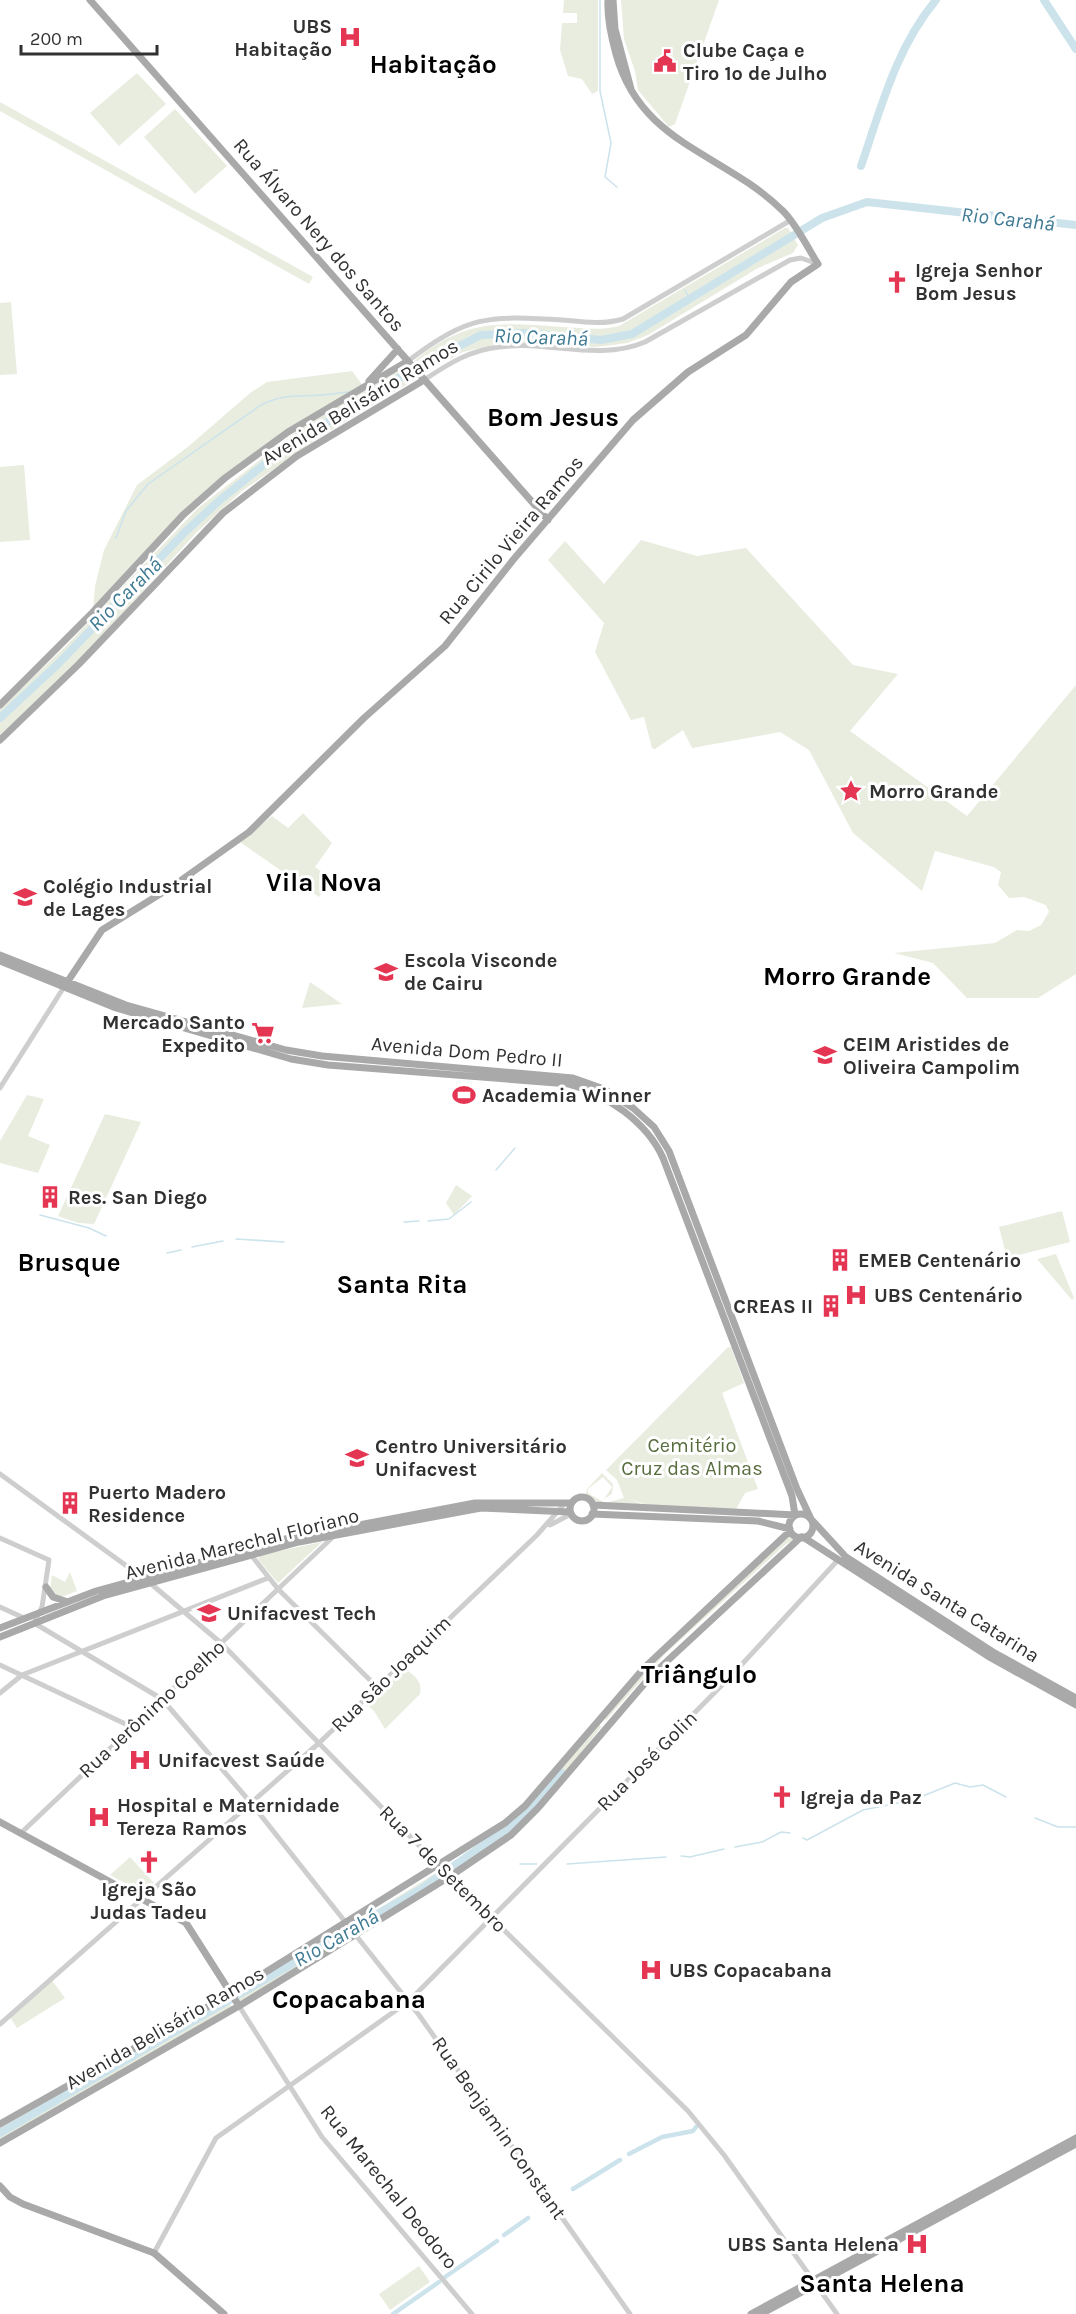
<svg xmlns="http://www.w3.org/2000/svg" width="1076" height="2314" font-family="Karla,sans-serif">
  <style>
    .green { fill: #e8eddf }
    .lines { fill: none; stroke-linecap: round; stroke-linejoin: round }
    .stream { stroke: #cce3ec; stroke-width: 1.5 }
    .canal { stroke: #cce3ec; stroke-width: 4.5 }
    .river { stroke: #cce3ec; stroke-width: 8 }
    .minor { stroke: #cecece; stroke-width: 5 }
    .major { stroke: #a9a9a9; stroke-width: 7 }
    .labels { text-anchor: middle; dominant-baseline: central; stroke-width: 6; stroke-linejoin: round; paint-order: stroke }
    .poi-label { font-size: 20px; font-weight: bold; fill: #313131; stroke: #fff; text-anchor: start }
    .street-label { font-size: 20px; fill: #313131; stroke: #fff }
    .park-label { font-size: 20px; fill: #586d3e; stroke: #fff }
    .water-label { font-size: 21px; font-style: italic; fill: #3e7a93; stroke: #fff }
    .district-label { font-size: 26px; font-weight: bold; fill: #000; stroke: #fff }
  </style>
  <rect width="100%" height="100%" fill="#fff"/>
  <path class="green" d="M564,0h34v91l-6,3 -10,-15 -14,-3 -8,-26 2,-27h15v-10h-14z
    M621,0h98l-44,124 -6,3 -31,-37 -3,-19 -11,-32z
    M137,73l29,31 -47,42 -29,-33z
    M0,102l313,175 -4,7 -309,-173z
    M175,109l52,57 -32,28 -51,-57z
    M785,228h3l10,17 -5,8 -35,15 -110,67 -21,8 -30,4 -100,-3 -34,8 -39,21 -10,-12c50,-42 86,-39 149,-34 19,1 37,4 56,-1z
    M11,302l6,72 -17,1v-72z
    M405,367l12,10 -3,3 -97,59 -75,52 -45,41 -117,128 -80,75v-26l65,-62 132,-138 104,-81z
    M352,371l12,16 -50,29 -110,80 -111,116 2,-26 9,-36 33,-65 52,-39 61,-53 17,-11z
    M24,465l6,75 -30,2v-75z
    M641,540l56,16 49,-8 107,117 45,9 -48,57 117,85 109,-131v289l-38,24h-71l-34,-35 -39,-10 101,-10 22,-13 12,1 12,-6 8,-13 -3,-7 -22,-8 -15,1 -11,-13 3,-13 -7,-5 -59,-16 -13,40 -69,-58 -44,-83 -29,-18 -88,16 -9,-18 -28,19 -3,-1 -8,-31 -13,3 -36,-68 9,-29 -56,-63 17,-19 39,43z
    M303,813l29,30 -17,24 17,12 -13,18 -79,-55 32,-26 16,12z
    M310,982l32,22 -40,4z
    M27,1095l17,4 -16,37 22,9 -12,28 -38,-10v-22z
    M105,1114l36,8 -47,102 -16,-1 -20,-7z
    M456,1185l16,11 -18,19 -8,-12z
    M1062,1211l8,31 -63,16 -8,-31z
    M1056,1254l18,44 -2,2 -35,-41z
    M728,1347h3l13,36 -22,10 36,96 -13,4 -10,18 -85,-5 -22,-8 21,9 -49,-3 -14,-9 1,-6 15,-16 11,11 -1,10 -8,5 8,-12 -9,-10 -15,12v4l17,10 19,-5 -7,-18 -11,-10z
    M789,1535l7,4 -10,5 -121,110 -59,66 -3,-3 56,-62z
    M322,1542l-44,41 -20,-24 2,-4z
    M70,1572l7,19 -18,7 -9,-7 2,-16 13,7z
    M403,1667c10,8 20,13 17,27l-35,35 -11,-18 -9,-8z
    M599,1724l2,3 -57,73 -35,34 -59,40 -4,-7 61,-42z
    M130,1857l24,26 -11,10 -33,-18z
    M436,1873l5,5 -85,53 -4,-6z
    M344,1928l7,7 -113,69 -5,-7z
    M51,1979l14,19 -48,30 -8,-12z
    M227,2000l5,7 -232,133v-13z
    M419,2266l11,16 -40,28 -11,-16z"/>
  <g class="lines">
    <path class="stream" d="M600,0v91l11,52 -6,34 12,10
      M685,290l5,10
      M116,538l10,-27 22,-27 113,-79c23,-12 37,-8 61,-10 9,0 18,-3 28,-3
      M496,1170l19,-22
      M40,1215l49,13 17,8
      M428,1221l21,-2 22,-17
      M404,1222l15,-1
      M236,1239l48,3
      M192,1247l31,-6
      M167,1253l14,-3
      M1035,1818l23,9h18
      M803,1838l4,2 56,-30 50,-10 42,-17 15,4 13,-2 23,12
      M735,1847l27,-5 19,-10 9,1
      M681,1856l9,1 34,-8
      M520,1864h17
      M567,1864l99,-7"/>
    <path class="canal" d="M629,2154l33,-17 31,-6 3,-4
      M573,2189l47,-29
      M504,2235l24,-17
      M445,2277l52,-36
      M393,2314l46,-32"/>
    <path class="river" d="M1044,0l32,49
      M861,166c20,-58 35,-118 75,-166
      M0,718l59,-55 126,-131 35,-32 62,-50 132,-81 67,-34 44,-2 76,7 31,-6 190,-116 45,-16 209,23
      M0,2133l421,-244 98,-69 43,-47"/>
    <path class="minor" d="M408,361c62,-47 80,-45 155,-41 20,2 41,5 60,-1l168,-99
      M424,380c24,-16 46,-30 75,-33 48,-7 99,15 146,-5l145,-82 11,-2 17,6
      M0,1088l64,-101
      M0,1474l150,109 71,60 222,227 245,241 36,44 113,159
      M550,1525l21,-11
      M0,1538l49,22 -7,47 -8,16 128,76 89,104 168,212 211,299
      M251,1555l27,34 99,98
      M0,1607l24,11
      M0,1665l132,62
      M0,1693l22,-18 246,-97
      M21,1833l314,-298
      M239,2006l83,131 150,177
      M0,2024l319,-281 218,-208 28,-32
      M154,2253l62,-115 193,-137 324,-327 105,-114"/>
    <path class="major" d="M90,0l458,520
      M613,0l2,29 16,60
      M369,381l29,-32
      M0,705l93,-93 90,-97 42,-37 63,-46 120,-71
      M0,740l79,-76 144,-151 74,-57 127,-76
      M0,955l126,50 160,45 36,6 251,22 31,11 29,19 21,19 15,24 128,338 14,30 35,38 147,95 83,46
      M0,961l116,47 175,51 37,6 241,19c37,10 78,38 94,74l129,338 3,19 -202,-10
      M64,987l38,-57 71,-44 76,-54 115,-114 81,-72 68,-86 120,-140 55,-48 58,-37 45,-53 27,-18c-11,-17 -21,-39 -35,-53 -60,-59 -142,-66 -167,-157 -5,-18 -9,-35 -8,-54
      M570 1509a12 12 0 1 1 24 0a12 12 0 1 1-24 0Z
      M592,1514l166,7 32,8
      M789 1526a12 12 0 1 1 24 0a12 12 0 1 1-24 0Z
      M803,1537l188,121 85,47
      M46,1587l7,10 12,4
      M0,1628l96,-37 189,-52 190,-36h96
      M0,1637l103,-41 196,-54 182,-34 89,4
      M0,1822l186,101 53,83
      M0,2124l232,-131 273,-170 20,-17 119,-138 146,-137
      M0,2143l239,-137 210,-129 62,-42 27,-27 113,-132 150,-139
      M0,2186l10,11 13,7 131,49 70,61
      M751,2314l325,-176
      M761,2314l315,-170"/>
  </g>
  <defs>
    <g id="hospital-bare" transform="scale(1.8)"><path d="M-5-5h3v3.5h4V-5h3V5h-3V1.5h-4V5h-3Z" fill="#e43653" stroke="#fff" stroke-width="2.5" paint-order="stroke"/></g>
    <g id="civic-bare" transform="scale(1.8)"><path d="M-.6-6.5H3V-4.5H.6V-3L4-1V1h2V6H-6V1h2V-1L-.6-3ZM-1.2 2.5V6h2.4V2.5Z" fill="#e43653" stroke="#fff" stroke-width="2.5" paint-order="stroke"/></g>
    <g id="church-bare" transform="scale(1.8)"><path d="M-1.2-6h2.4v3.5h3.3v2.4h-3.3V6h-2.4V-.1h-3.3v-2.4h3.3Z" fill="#e43653" stroke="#fff" stroke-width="2.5" paint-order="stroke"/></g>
    <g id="sight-bare" transform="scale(1.8)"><path d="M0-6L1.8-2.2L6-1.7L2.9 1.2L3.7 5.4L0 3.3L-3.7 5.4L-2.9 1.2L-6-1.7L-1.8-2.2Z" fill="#e43653" stroke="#fff" stroke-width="2.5" paint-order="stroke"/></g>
    <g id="school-bare" transform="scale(1.8)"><path d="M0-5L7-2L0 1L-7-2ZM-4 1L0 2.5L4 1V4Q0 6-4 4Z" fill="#e43653" stroke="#fff" stroke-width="2.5" paint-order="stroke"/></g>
    <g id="supermarket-bare" transform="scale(1.8)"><path d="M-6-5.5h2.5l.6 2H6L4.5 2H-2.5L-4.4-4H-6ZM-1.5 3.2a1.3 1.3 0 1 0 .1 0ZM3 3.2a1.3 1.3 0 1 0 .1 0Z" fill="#e43653" stroke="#fff" stroke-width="2.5" paint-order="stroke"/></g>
    <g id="stadium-bare" transform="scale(1.8)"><path d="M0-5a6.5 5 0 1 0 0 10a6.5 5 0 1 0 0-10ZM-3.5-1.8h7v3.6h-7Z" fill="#e43653" stroke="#fff" stroke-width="2.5" paint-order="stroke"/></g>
    <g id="building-bare" transform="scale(1.8)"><path d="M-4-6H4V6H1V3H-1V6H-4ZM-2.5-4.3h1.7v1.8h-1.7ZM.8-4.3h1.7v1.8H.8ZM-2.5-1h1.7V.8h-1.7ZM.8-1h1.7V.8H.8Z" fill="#e43653" stroke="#fff" stroke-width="2.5" paint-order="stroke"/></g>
    <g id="university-bare" transform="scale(1.8)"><path d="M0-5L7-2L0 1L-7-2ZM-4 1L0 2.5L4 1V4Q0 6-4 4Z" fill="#e43653" stroke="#fff" stroke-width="2.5" paint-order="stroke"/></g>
  </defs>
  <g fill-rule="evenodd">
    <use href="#hospital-bare" x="350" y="37"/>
    <use href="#civic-bare" x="665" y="61"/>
    <use href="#church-bare" x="897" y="282"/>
    <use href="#sight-bare" x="851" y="791"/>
    <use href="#school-bare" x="25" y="897"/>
    <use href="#school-bare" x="386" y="972"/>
    <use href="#supermarket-bare" x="263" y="1033"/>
    <use href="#school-bare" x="825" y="1055"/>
    <use href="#stadium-bare" x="464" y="1095"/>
    <use href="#building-bare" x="50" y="1197"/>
    <use href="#building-bare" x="840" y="1260"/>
    <use href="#hospital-bare" x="856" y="1295"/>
    <use href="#building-bare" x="831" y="1306"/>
    <use href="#university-bare" x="357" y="1458"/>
    <use href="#building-bare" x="70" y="1503"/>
    <use href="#university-bare" x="209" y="1613"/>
    <use href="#hospital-bare" x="140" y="1760"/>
    <use href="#church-bare" x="782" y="1797"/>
    <use href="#hospital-bare" x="99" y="1817"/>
    <use href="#church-bare" x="149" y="1862"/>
    <use href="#hospital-bare" x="651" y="1970"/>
    <use href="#hospital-bare" x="917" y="2244"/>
  </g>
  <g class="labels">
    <g class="poi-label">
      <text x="332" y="26" text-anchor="end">UBS<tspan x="332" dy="23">Habitação</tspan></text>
      <text x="683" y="50">Clube Caça e<tspan x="683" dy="23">Tiro 1º de Julho</tspan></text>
      <text x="915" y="270">Igreja Senhor<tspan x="915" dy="23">Bom Jesus</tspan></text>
      <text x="869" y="791">Morro Grande</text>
      <text x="43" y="886">Colégio Industrial<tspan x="43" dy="23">de Lages</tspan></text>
      <text x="404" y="960">Escola Visconde<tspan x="404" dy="23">de Cairu</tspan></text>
      <text x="245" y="1022" text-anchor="end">Mercado Santo<tspan x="245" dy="23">Expedito</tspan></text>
      <text x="843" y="1044">CEIM Aristides de<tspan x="843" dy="23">Oliveira Campolim</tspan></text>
      <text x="482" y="1095">Academia Winner</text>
      <text x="68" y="1197">Res. San Diego</text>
      <text x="858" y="1260">EMEB Centenário</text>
      <text x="874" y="1295">UBS Centenário</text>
      <text x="813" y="1306" text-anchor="end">CREAS II</text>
      <text x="375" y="1446">Centro Universitário<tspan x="375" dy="23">Unifacvest</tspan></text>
      <text x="88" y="1492">Puerto Madero<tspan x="88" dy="23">Residence</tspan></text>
      <text x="227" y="1613">Unifacvest Tech</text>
      <text x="158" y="1760">Unifacvest Saúde</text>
      <text x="800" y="1797">Igreja da Paz</text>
      <text x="117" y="1805">Hospital e Maternidade<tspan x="117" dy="23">Tereza Ramos</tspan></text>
      <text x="149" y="1889" text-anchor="middle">Igreja São<tspan x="149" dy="23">Judas Tadeu</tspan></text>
      <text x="669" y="1970">UBS Copacabana</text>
      <text x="899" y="2244" text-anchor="end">UBS Santa Helena</text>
    </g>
    <g class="street-label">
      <text transform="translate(319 235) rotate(49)">Rua Álvaro Nery dos Santos</text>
      <text transform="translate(360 402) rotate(-31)">Avenida Belisário Ramos</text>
      <text transform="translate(511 540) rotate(-50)">Rua Cirilo Vieira Ramos</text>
      <text transform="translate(467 1052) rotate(5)">Avenida Dom Pedro II</text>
      <text transform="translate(242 1544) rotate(-14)">Avenida Marechal Floriano</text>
      <text transform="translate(947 1601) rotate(32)">Avenida Santa Catarina</text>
      <text transform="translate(391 1674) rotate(-44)">Rua São Joaquim</text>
      <text transform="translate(152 1709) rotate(-43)">Rua Jerônimo Coelho</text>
      <text transform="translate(647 1761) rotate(-45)">Rua José Golin</text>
      <text transform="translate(443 1869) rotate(45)">Rua 7 de Setembro</text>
      <text transform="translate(165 2028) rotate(-30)">Avenida Belisário Ramos</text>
      <text transform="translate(499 2128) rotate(55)">Rua Benjamin Constant</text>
      <text transform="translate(389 2187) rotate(51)">Rua Marechal Deodoro</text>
    </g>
    <g class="park-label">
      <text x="692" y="1445">Cemitério<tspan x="692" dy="23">Cruz das Almas</tspan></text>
    </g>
    <g class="water-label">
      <text transform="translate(1008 219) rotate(6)">Rio Carahá</text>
      <text transform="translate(541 337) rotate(2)">Rio Carahá</text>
      <text transform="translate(125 594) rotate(-45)">Rio Carahá</text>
      <text transform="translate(336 1938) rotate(-30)">Rio Carahá</text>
    </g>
    <g class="district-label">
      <text x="433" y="64">Habitação</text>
      <text x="553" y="417">Bom Jesus</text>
      <text x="324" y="882">Vila Nova</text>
      <text x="847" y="976">Morro Grande</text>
      <text x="69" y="1262">Brusque</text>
      <text x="402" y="1284">Santa Rita</text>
      <text x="699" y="1674">Triângulo</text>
      <text x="349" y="1999">Copacabana</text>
      <text x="882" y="2283">Santa Helena</text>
    </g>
  </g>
  <path d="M21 45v9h136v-9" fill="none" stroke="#313131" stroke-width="3"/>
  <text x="30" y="45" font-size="18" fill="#313131" stroke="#ffffff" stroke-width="4.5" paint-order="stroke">200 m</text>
</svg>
